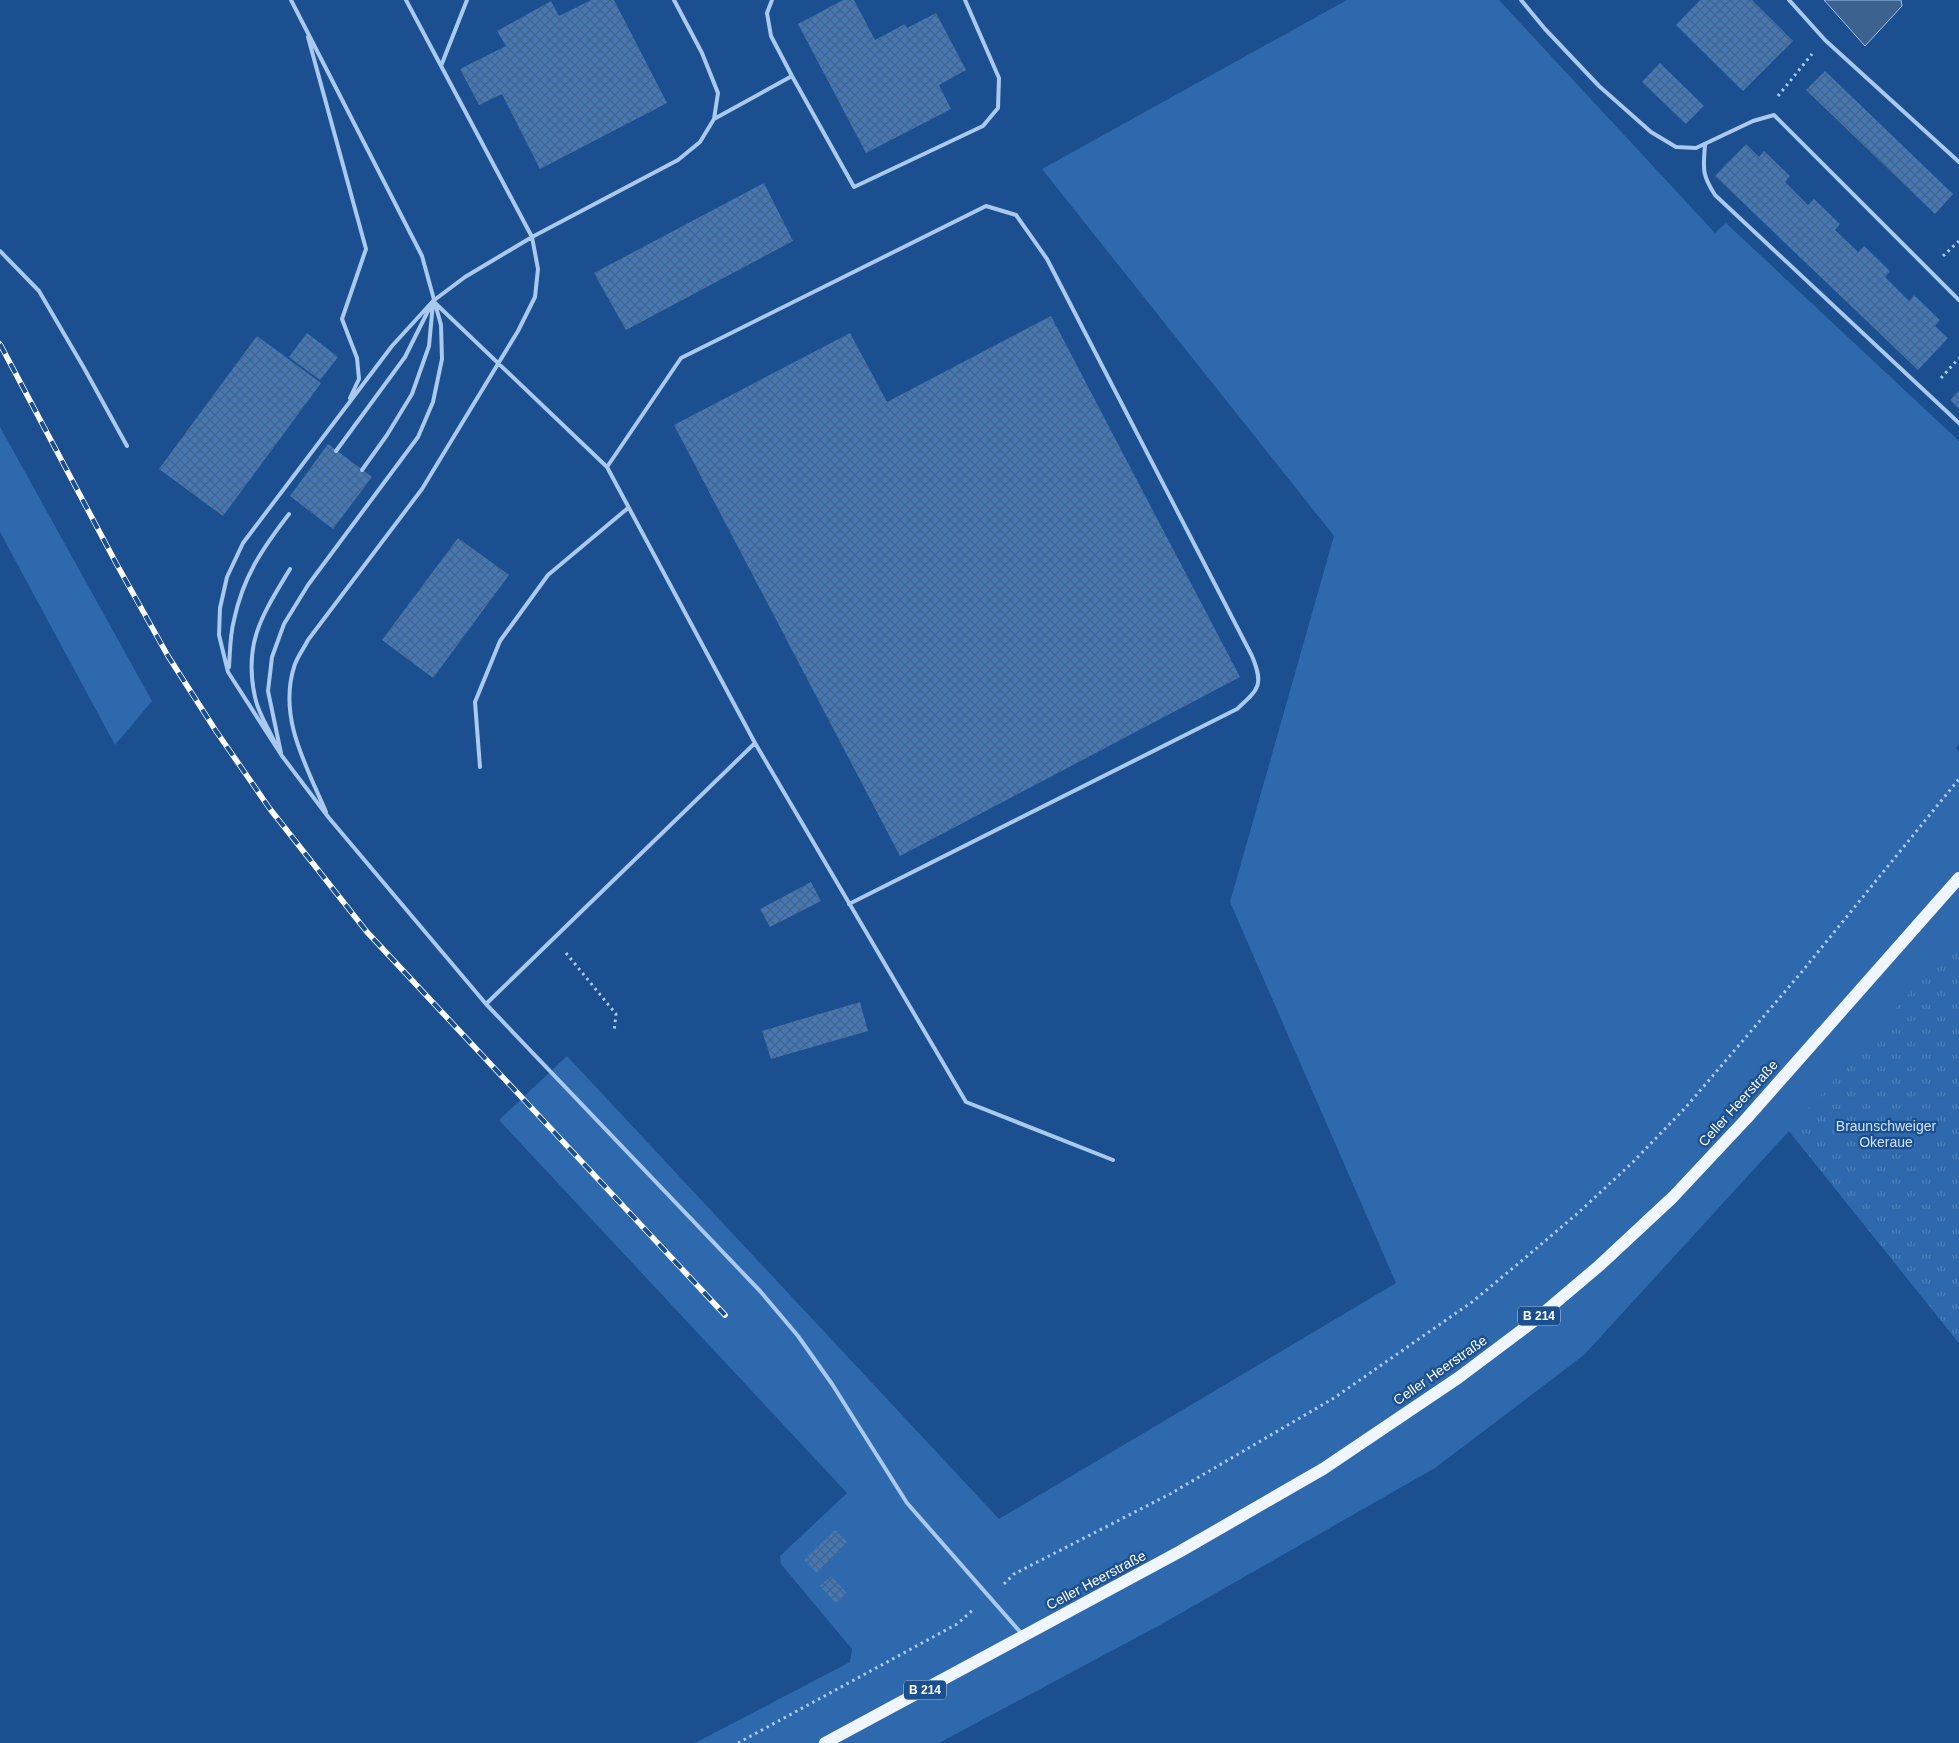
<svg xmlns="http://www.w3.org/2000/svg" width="1959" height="1743" font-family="Arial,sans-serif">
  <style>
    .green { fill: #2e69ad }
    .park { fill: url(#park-tufts) }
    .water { fill: #3c6290; stroke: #9cc4f0 }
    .building { fill: url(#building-cross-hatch) }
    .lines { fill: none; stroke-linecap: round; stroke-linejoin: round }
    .path { stroke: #a9c9ee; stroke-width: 3; stroke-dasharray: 2.5 4; stroke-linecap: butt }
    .service { stroke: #a9c9ee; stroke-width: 4 }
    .primary { stroke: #f0f6ff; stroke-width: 12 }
    .rail-casing { stroke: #fff; stroke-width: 5.5 }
    .rail { stroke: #1b4f8f; stroke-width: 4; stroke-dasharray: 11; stroke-linecap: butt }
    .labels { text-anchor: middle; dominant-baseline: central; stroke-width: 4.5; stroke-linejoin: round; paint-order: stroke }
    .shield { fill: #1b4f8f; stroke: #bbcadd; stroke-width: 1 }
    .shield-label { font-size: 12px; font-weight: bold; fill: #fff }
    .street-label { font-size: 14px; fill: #fff; stroke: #1b4f8f }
    .park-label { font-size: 14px; fill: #cfe3fa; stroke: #1b4f8f }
  </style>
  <defs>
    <pattern id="park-tufts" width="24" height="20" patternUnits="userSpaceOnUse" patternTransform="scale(1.25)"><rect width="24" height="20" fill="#2e69ad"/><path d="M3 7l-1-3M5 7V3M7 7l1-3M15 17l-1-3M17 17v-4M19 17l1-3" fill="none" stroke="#4d80b9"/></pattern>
    <pattern id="building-cross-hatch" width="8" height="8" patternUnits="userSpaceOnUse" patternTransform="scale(1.25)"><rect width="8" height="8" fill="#4478b7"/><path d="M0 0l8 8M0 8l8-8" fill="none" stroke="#486282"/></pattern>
  </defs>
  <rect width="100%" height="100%" fill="#1b4f8f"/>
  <path class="green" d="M1347,0h152l216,233 11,-10 233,218v303l-3,4 3,4v591l-170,-212 -205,224 -149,113 -275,157 -221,118h-244l155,-81 2,-13 -71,-85 -1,-8 67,-63 -348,-373 68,-64 432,463 397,-236 -166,-381 104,-366 -292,-367z
    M0,427l152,274 -37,44 -115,-213z"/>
  <path class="park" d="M1959,936v407l-170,-212z"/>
  <path class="water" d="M1824,0h77l1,6 -37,40z"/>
  <path class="building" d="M591,0h23l53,103 -127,66 -38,-75 -23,11 -19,-36 46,-23 -9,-15 54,-30 8,15z
    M843,0h11l21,40 30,-16 2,4 29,-15 30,57 -27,15 12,24 -85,44 -68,-129z
    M1700,0h52l41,41 -50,50 -67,-66z
    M1660,63l44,43 -18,18 -44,-42z
    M1825,71l128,123 -18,20 -129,-124z
    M1746,144l13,13 5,-6 26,25 -5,6 23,23 6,-6 26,25 -5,6 23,22 6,-6 26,25 -5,6 24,24 5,-6 26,25 -5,6 13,12 -30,32 -203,-194z
    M764,183l29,58 -167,89 -32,-57z
    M1051,316l189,361 -340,179 -226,-431 176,-92 37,69z
    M307,333l31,24 -18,23 -31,-23z
    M257,336l64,47 -98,133 -64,-47z
    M1959,390v19l-9,-9z
    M328,444l44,33 -39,52 -43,-33z
    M458,538l51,37 -76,103 -51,-38z
    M811,882l10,19 -51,26 -10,-18z
    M860,1002l8,29 -97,28 -9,-28z
    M835,1530l13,13 -31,30 -13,-13z
    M831,1576l16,17 -11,10 -16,-17z"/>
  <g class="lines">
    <path class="path" d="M1778,96l34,-42
      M1943,256l16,-15
      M1941,378l18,-20
      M566,953l50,61 -2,18
      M1004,1584l10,-10 156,-80 164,-96 138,-96 47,-39 59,-50 55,-51 53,-55 114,-133 159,-195
      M738,1743l219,-119 17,-15"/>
    <path class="service" d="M674,0l28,53 16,40 -4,26 -14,23 -22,18 -146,77 -67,40 -32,24 -41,45 -149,197 -16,34 -7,31 -1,27 9,37 54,84 47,62 157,186 274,287 38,45 34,48 75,119 115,131
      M772,0l-5,13 4,23 21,40 62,111 129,-61 15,-18 1,-30 -34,-78
      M1521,0l24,29 54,57 52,46 25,15 20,1 57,-27 21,-6 185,185
      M1789,0l36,40 134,122
      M308,37l58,212 -24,70 15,39 2,21 -9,19
      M441,66l26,-66
      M714,119l78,-43
      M1705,145c-2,24 -3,30 10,50l244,228
      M0,251l39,40 45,77 43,78
      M433,301l174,166 148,276 -269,261
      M336,451l69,-94 26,-52
      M607,467l74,-109 305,-152 30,9 31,44 205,397c12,29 7,33 -15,53l-388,195
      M362,470l25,-35 25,-41 17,-48 4,-43
      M229,667c1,-15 1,-32 5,-47 9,-43 28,-71 55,-106
      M275,743c-6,-14 -17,-30 -20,-46 -12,-55 8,-83 35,-128
      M755,743l211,359 147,58
      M281,753l-13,-62 4,-34 12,-33 24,-39 110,-148 15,-35 9,-43 -1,-34 -19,-69 -131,-256
      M480,767l-5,-65 25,-61 48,-66 80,-67
      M326,812c-20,-47 -49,-96 -31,-148 3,-8 9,-16 13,-24l114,-151 96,-158 17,-34 3,-28 -6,-32 -126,-237"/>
    <path class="primary" d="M825,1743l354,-191 144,-83 135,-91 76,-57 66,-56 73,-68 74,-79 212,-240"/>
    <g class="rail-casing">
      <path id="rail" d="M0,344l116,219 52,93 48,75 54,78 97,123 358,383"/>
    </g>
    <use href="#rail" class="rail"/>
  </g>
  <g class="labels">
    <g class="shield">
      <rect x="1518" y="1306.5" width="42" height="19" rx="4"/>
      <rect x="904" y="1680.5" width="42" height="19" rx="4"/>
    </g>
    <g class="shield-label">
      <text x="1539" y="1316">B 214</text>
      <text x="925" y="1690">B 214</text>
    </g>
    <g class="street-label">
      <text transform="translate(1738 1103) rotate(-48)">Celler Heerstraße</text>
      <text transform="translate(1440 1370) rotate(-35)">Celler Heerstraße</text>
      <text transform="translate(1096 1580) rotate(-28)">Celler Heerstraße</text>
    </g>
    <g class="park-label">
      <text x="1886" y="1126">Braunschweiger<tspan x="1886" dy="16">Okeraue</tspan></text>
    </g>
  </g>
</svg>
